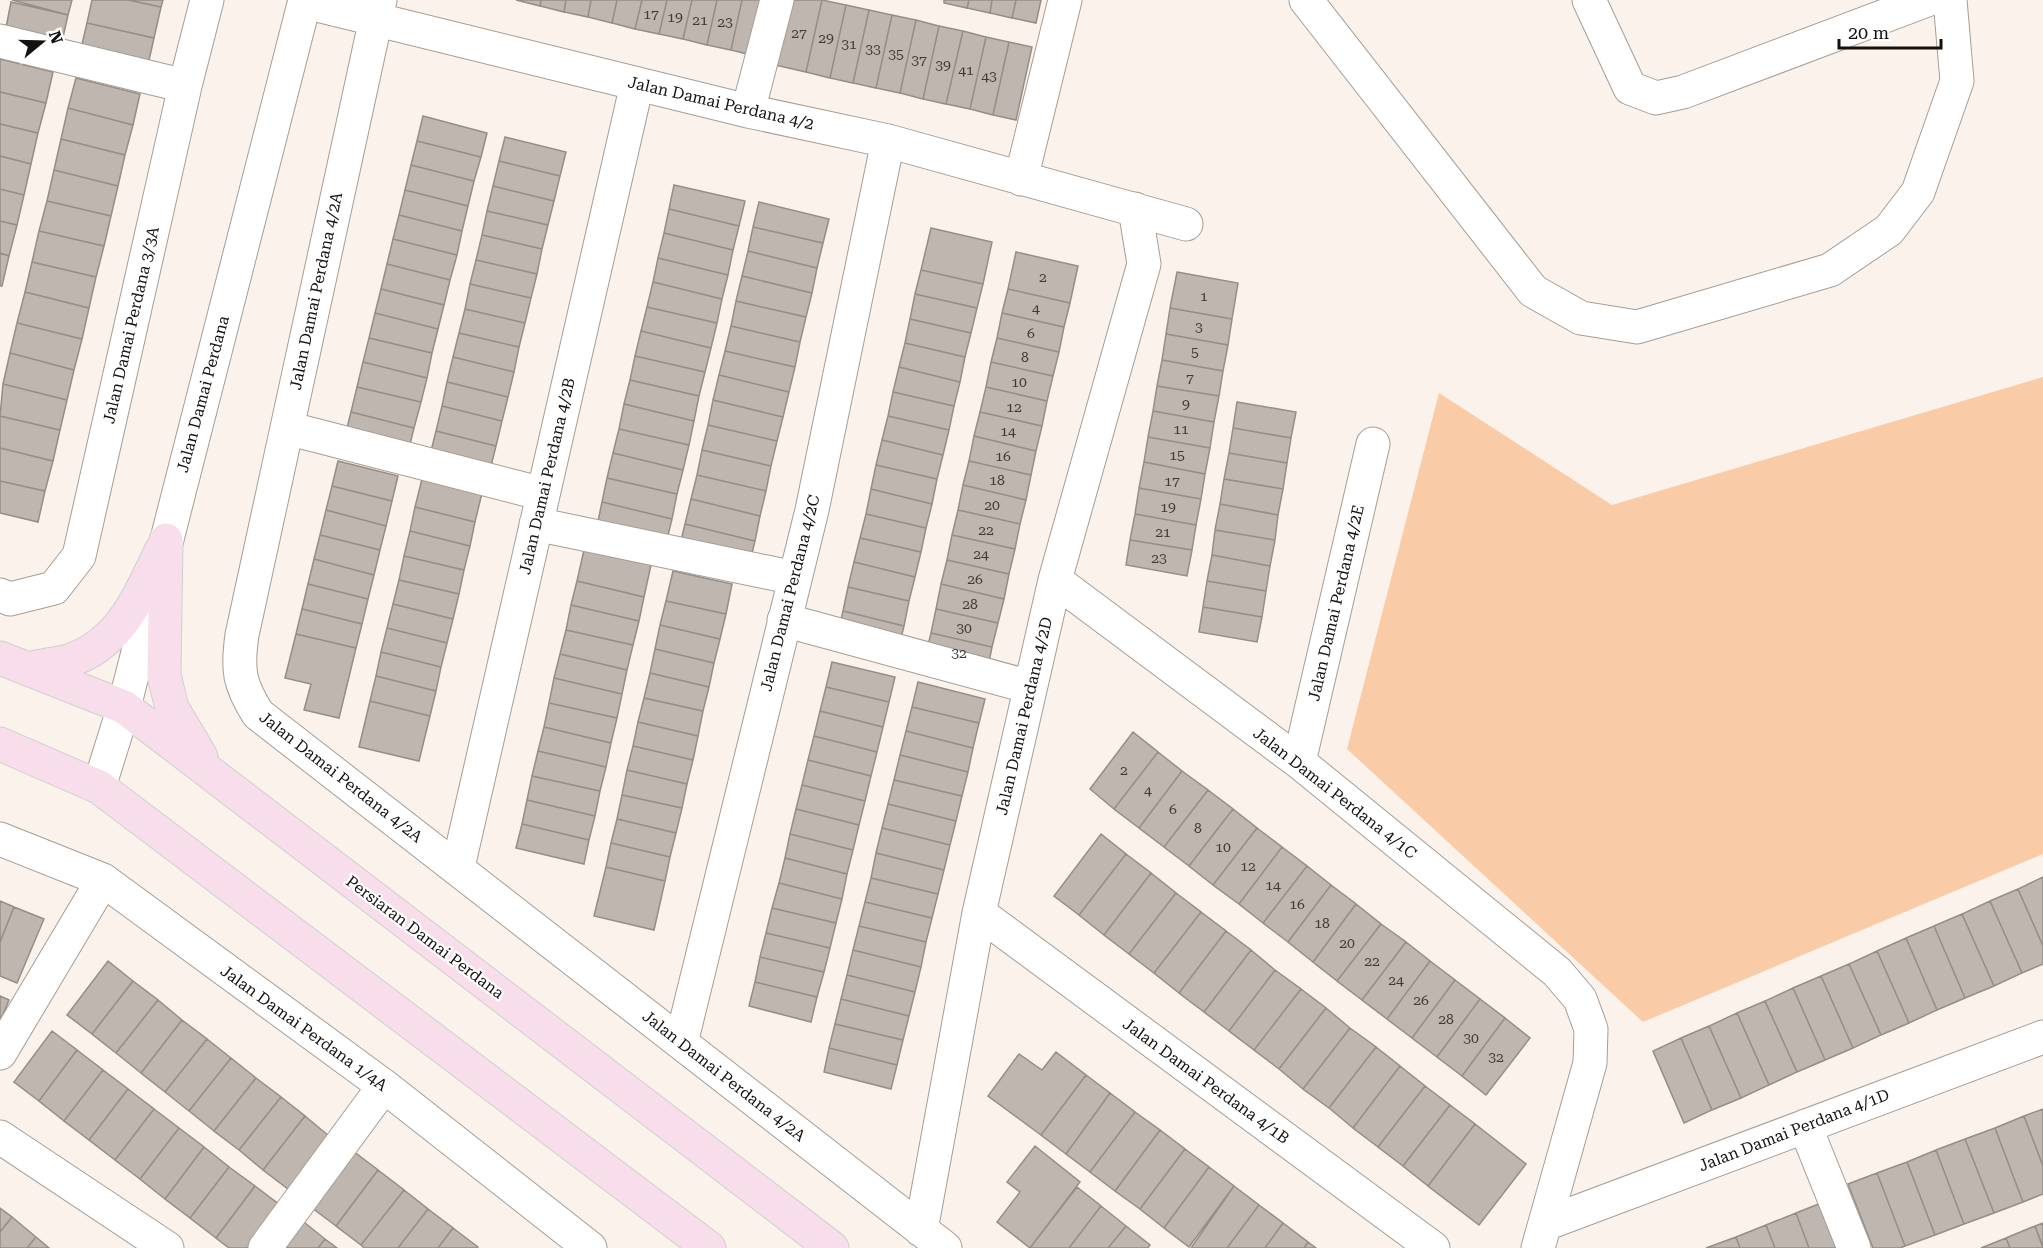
<svg xmlns="http://www.w3.org/2000/svg" width="2043" height="1248" font-family="'Roboto Serif',serif">
  <style>
    .green { fill: #f9cba6 }
    .building { fill: #beb6af; stroke: #958d87; stroke-width: 1.5 }
    .lines { fill: none; stroke-linecap: round; stroke-linejoin: round }
    .minor-casing { stroke: #a59d96; stroke-width: 35 }
    .major-casing { stroke: #d0cfcf; stroke-width: 35 }
    .minor { stroke: #fff; stroke-width: 33 }
    .major { stroke: #f8deea; stroke-width: 33 }
    .labels { text-anchor: middle; dominant-baseline: central; stroke-width: 4.5; stroke-linejoin: round; paint-order: stroke }
    .number-label { font-size: 14px; fill: #3e3a36 }
    .street-label { font-size: 16px; fill: #14110e; stroke: #fff }
  </style>
  <rect width="100%" height="100%" fill="#fbf2eb"/>
  <path class="green" d="M2043,377v477l-400,168 -296,-273 92,-356 173,112z"/>
  <path class="building" d="M12,0h60l-4,15z
    M92,0h36l33,7 -7,31 -67,-15z
    M128,0h35l-2,7z
    M516,0h25l-1,6z
    M541,0h25l-2,12 -24,-6z
    M566,0h25l-3,17 -24,-5z
    M591,0h26l-5,23 -24,-6z
    M617,0h25l-7,29 -23,-6z
    M642,0h25l-8,34 -24,-5z
    M667,0h25l-9,39 -24,-5z
    M692,0h25l-10,45 -24,-6z
    M717,0h25l-11,50 -24,-5z
    M742,0h25l-12,56 -24,-6z
    M789,0h33l-16,72 -31,-7z
    M822,0l24,5 -16,73 -24,-6z
    M944,0h25l-2,8 -23,-5z
    M969,0h23l-2,13 -23,-5z
    M992,0h24l-4,18 -22,-5z
    M1016,0h25l-5,23 -24,-5z
    M11,2l57,13 -7,31 -56,-13z
    M846,5l23,5 -16,73 -23,-5z
    M869,10l23,5 -16,73 -23,-5z
    M892,15l24,5 -16,73 -24,-5z
    M916,20l23,6 -16,73 -23,-6z
    M87,23l67,15 -7,31 -67,-16z
    M939,26l24,5 -17,73 -23,-5z
    M963,31l23,6 -16,72 -24,-5z
    M986,37l23,5 -16,73 -23,-6z
    M1009,42l23,5 -16,73 -23,-5z
    M0,59l53,13 -7,31 -46,-11z
    M76,78l64,16 -7,31 -65,-17z
    M0,92l46,11 -8,30 -38,-9z
    M68,108l65,17 -8,30 -64,-16z
    M423,116l64,17 -6,24 -64,-16z
    M0,124l38,9 -7,31 -31,-8z
    M505,137l61,15 -6,24 -61,-15z
    M61,139l64,16 -7,31 -64,-16z
    M417,141l64,16 -7,24 -63,-16z
    M0,156l31,8 -7,31 -24,-6z
    M499,161l61,15 -6,25 -61,-15z
    M411,165l63,16 -6,25 -63,-16z
    M54,170l64,16 -7,30 -64,-15z
    M674,185l71,16 -6,25 -70,-17z
    M493,186l61,15 -6,24 -61,-14z
    M0,189l24,6 -7,30 -17,-4z
    M405,190l63,16 -6,25 -63,-16z
    M47,201l64,15 -7,30 -65,-15z
    M759,202l70,17 -6,24 -70,-16z
    M669,209l70,17 -6,24 -69,-17z
    M487,211l61,14 -6,24 -60,-14z
    M399,215l63,16 -5,24 -64,-16z
    M0,221l17,4 -8,31 -9,-3z
    M753,227l70,16 -6,25 -69,-17z
    M931,228l61,14 -9,42 -62,-14z
    M39,231l65,15 -8,31 -64,-15z
    M664,233l69,17 -5,25 -70,-17z
    M482,235l60,14 -5,25 -61,-14z
    M393,239l64,16 -7,25 -63,-16z
    M748,251l69,17 -5,25 -70,-17z
    M1016,252l62,14 -8,37 -62,-14z
    M0,253l9,3 -7,30h-2z
    M658,258l70,17 -6,24 -69,-17z
    M476,260l61,14 -6,24 -61,-14z
    M32,262l64,15 -7,31 -64,-16z
    M387,264l63,16 -6,25 -63,-16z
    M921,270l62,14 -6,24 -62,-14z
    M1177,272l61,11 -6,36 -62,-11z
    M742,276l70,17 -6,24 -70,-16z
    M653,282l69,17 -5,24 -70,-16z
    M470,284l61,14 -6,25 -60,-14z
    M381,289l63,16 -6,24 -63,-16z
    M1008,289l62,14 -6,24 -62,-14z
    M25,292l64,16 -7,31 -65,-16z
    M915,294l62,14 -6,25 -61,-14z
    M736,301l70,16 -6,25 -69,-16z
    M647,307l70,16 -6,25 -70,-17z
    M1170,308l62,11 -4,26 -62,-11z
    M465,309l60,14 -6,24 -60,-14z
    M375,313l63,16 -6,24 -63,-15z
    M1002,313l62,14 -5,25 -62,-14z
    M910,319l61,14 -6,24 -60,-14z
    M17,323l65,16 -8,31 -64,-17z
    M731,326l69,16 -5,25 -70,-16z
    M641,331l70,17 -6,24 -70,-16z
    M459,333l60,14 -5,25 -61,-15z
    M1166,334l62,11 -5,26 -61,-11z
    M369,338l63,15 -5,25 -64,-16z
    M997,338l62,14 -6,24 -62,-14z
    M905,343l60,14 -5,25 -61,-15z
    M725,351l70,16 -6,25 -70,-17z
    M10,353l64,17 -7,30 -64,-16z
    M635,356l70,16 -6,24 -69,-16z
    M453,357l61,15 -6,25 -61,-15z
    M1162,360l61,11 -4,25 -62,-10z
    M363,362l64,16 -6,24 -64,-15z
    M991,362l62,14 -6,25 -61,-14z
    M899,367l61,15 -6,24 -61,-14z
    M719,375l70,17 -6,25 -70,-17z
    M630,380l69,16 -5,25 -70,-17z
    M447,382l61,15 -6,24 -60,-15z
    M3,384l64,16 -7,30 -60,-14z
    M1157,386l62,10 -5,26 -61,-11z
    M357,387l64,15 -7,26 -63,-16z
    M986,387l61,14 -5,25 -62,-14z
    M893,392l61,14 -5,24 -61,-14z
    M713,400l70,17 -6,24 -69,-16z
    M1237,402l59,10 -5,26 -58,-10z
    M624,404l70,17 -5,24 -70,-16z
    M442,406l60,15 -6,25 -60,-15z
    M1153,411l61,11 -4,26 -62,-11z
    M351,412l63,16 -6,24 -63,-16z
    M980,412l62,14 -6,25 -62,-15z
    M0,416l60,14 -7,31 -53,-13z
    M888,416l61,14 -6,25 -61,-15z
    M708,425l69,16 -6,25 -69,-16z
    M1233,428l58,10 -4,25 -58,-10z
    M619,429l70,16 -6,25 -70,-17z
    M436,431l60,15 -6,24 -60,-15z
    M974,436l62,15 -5,24 -62,-14z
    M1148,437l62,11 -5,26 -61,-12z
    M882,440l61,15 -6,24 -61,-14z
    M0,448l53,13 -8,30 -45,-10z
    M702,450l69,16 -5,25 -69,-16z
    M613,453l70,17 -6,24 -70,-16z
    M1229,453l58,10 -4,26 -59,-10z
    M338,461l60,15 -6,25 -60,-15z
    M969,461l62,14 -5,25 -63,-15z
    M1144,462l61,12 -4,25 -62,-11z
    M876,465l61,14 -5,25 -61,-15z
    M697,475l69,16 -6,25 -69,-17z
    M607,478l70,16 -5,25 -70,-17z
    M422,479l60,14 -7,29 -60,-15z
    M1224,479l59,10 -5,26 -58,-11z
    M0,481l45,10 -7,31 -38,-9z
    M963,485l63,15 -6,24 -62,-14z
    M332,486l60,15 -6,25 -60,-16z
    M1139,488l62,11 -5,26 -61,-11z
    M871,489l61,15 -6,24 -60,-14z
    M691,499l69,17 -5,25 -70,-17z
    M602,502l70,17 -6,24 -69,-17z
    M1220,504l58,11 -3,25 -60,-10z
    M415,507l60,15 -5,24 -60,-15z
    M326,510l60,16 -6,24 -60,-15z
    M958,510l62,14 -5,25 -63,-14z
    M866,514l60,14 -5,24 -61,-14z
    M1135,514l61,11 -4,25 -62,-10z
    M685,524l70,17 -6,24 -70,-16z
    M1215,530l60,10 -5,26 -58,-11z
    M410,531l60,15 -6,24 -60,-14z
    M320,535l60,15 -6,25 -60,-16z
    M952,535l63,14 -6,25 -62,-14z
    M860,538l61,14 -6,25 -61,-15z
    M1130,540l62,10 -5,26 -61,-11z
    M584,550l67,15 -7,32 -67,-16z
    M1212,555l58,11 -4,25 -59,-10z
    M404,556l60,14 -5,24 -60,-14z
    M314,559l60,16 -6,24 -60,-15z
    M947,560l62,14 -5,25 -63,-15z
    M854,562l61,15 -6,24 -61,-14z
    M673,571l59,13 -6,30 -60,-13z
    M399,580l60,14 -6,25 -60,-15z
    M577,581l67,16 -5,24 -68,-16z
    M1207,581l59,10 -4,26 -59,-10z
    M308,584l60,15 -6,25 -60,-15z
    M941,584l63,15 -6,24 -62,-14z
    M848,587l61,14 -5,25 -61,-15z
    M666,601l60,13 -6,25 -60,-14z
    M393,604l60,15 -6,24 -60,-15z
    M571,605l68,16 -6,24 -67,-15z
    M1203,607l59,10 -5,25 -58,-10z
    M302,609l60,15 -6,24 -60,-14z
    M936,609l62,14 -6,24 -61,-14z
    M843,611l61,15 -6,24 -61,-14z
    M660,625l60,14 -6,24 -59,-14z
    M387,628l60,15 -6,24 -60,-15z
    M566,630l67,15 -6,25 -67,-16z
    M931,633l61,14 -5,25 -62,-14z
    M296,634l60,14 -17,70 -35,-8 7,-26 -26,-6z
    M655,649l59,14 -5,24 -59,-14z
    M381,652l60,15 -5,24 -60,-15z
    M560,654l67,16 -5,24 -68,-16z
    M832,662l63,15 -6,25 -63,-15z
    M650,673l59,14 -6,24 -59,-13z
    M376,676l60,15 -6,25 -60,-15z
    M554,678l68,16 -5,24 -68,-15z
    M918,682l67,17 -6,24 -67,-16z
    M826,687l63,15 -6,25 -63,-16z
    M644,698l59,13 -5,25 -60,-14z
    M370,701l60,15 -11,45 -60,-14z
    M549,703l68,15 -6,25 -67,-16z
    M912,707l67,16 -6,25 -67,-17z
    M820,711l63,16 -6,25 -63,-16z
    M638,722l60,14 -5,24 -60,-14z
    M544,727l67,16 -5,24 -68,-16z
    M906,731l67,17 -5,24 -68,-17z
    M1133,732l25,20 -44,57 -24,-20z
    M814,736l63,16 -6,24 -63,-16z
    M633,746l60,14 -6,24 -60,-14z
    M538,751l68,16 -6,24 -68,-15z
    M1158,752l24,19 -43,57 -25,-19z
    M900,755l68,17 -6,24 -68,-16z
    M808,760l63,16 -6,25 -63,-16z
    M627,770l60,14 -5,24 -60,-13z
    M1182,771l26,19 -44,57 -25,-19z
    M532,776l68,15 -5,25 -68,-16z
    M894,780l68,16 -6,25 -68,-17z
    M802,785l63,16 -6,24 -63,-16z
    M1208,790l25,19 -44,57 -25,-19z
    M622,795l60,13 -6,25 -59,-14z
    M527,800l68,16 -6,24 -67,-16z
    M888,804l68,17 -6,24 -68,-17z
    M796,809l63,16 -6,25 -63,-16z
    M1233,809l24,19 -44,57 -24,-19z
    M617,819l59,14 -6,24 -59,-14z
    M522,824l67,16 -5,24 -68,-16z
    M882,828l68,17 -6,25 -68,-17z
    M1257,828l25,19 -43,57 -26,-19z
    M790,834l63,16 -6,24 -62,-16z
    M1101,834l25,20 -47,61 -25,-19z
    M611,843l59,14 -5,24 -59,-14z
    M1282,847l25,19 -44,57 -24,-19z
    M876,853l68,17 -6,24 -67,-16z
    M1126,854l25,19 -47,62 -25,-20z
    M785,858l62,16 -5,25 -63,-16z
    M1307,866l24,19 -43,57 -25,-19z
    M606,867l59,14 -11,49 -60,-14z
    M1151,873l25,20 -47,61 -25,-19z
    M2043,877v69l-25,-57z
    M871,878l67,16 -6,24 -67,-16z
    M779,883l63,16 -6,24 -64,-15z
    M1331,885l25,19 -43,58 -25,-20z
    M2018,889l25,57v18l-21,9 -32,-72z
    M1176,893l25,19 -47,61 -25,-19z
    M0,901l14,6 -14,35z
    M1990,901l32,72 -28,13 -32,-72z
    M865,902l67,16 -6,24 -67,-16z
    M1356,904l25,20 -44,57 -24,-19z
    M14,907l30,12 -27,64 -17,-7v-34z
    M772,908l64,15 -6,25 -64,-15z
    M1201,912l25,19 -47,62 -25,-20z
    M1962,914l32,72 -29,12 -31,-72z
    M1381,924l25,18 -44,58 -25,-19z
    M859,926l67,16 -5,25 -68,-17z
    M1934,926l31,72 -28,12 -31,-72z
    M1226,931l25,19 -47,62 -25,-19z
    M766,933l64,15 -6,24 -64,-15z
    M1906,938l31,72 -28,13 -32,-72z
    M1406,942l24,19 -43,58 -25,-19z
    M853,950l68,17 -6,25 -68,-17z
    M1251,950l24,20 -46,61 -25,-19z
    M1877,951l32,72 -28,12 -32,-71z
    M760,957l64,15 -7,25 -62,-15z
    M108,961l25,20 -41,53 -25,-19z
    M1430,961l25,19 -43,58 -25,-19z
    M1849,964l32,71 -28,13 -32,-72z
    M1275,970l26,19 -47,61 -25,-19z
    M847,975l68,17 -6,24 -68,-17z
    M1821,976l32,72 -28,12 -32,-72z
    M1455,980l25,19 -43,58 -25,-19z
    M133,981l25,19 -42,53 -24,-19z
    M755,982l62,15 -6,25 -62,-16z
    M1793,988l32,72 -28,12 -32,-71z
    M1301,989l25,19 -47,61 -25,-19z
    M0,996l9,4 -9,22z
    M841,999l68,17 -6,24 -68,-16z
    M1480,999l25,19 -43,58 -25,-19z
    M158,1000l24,20 -41,53 -25,-20z
    M1765,1001l32,71 -28,13 -32,-72z
    M1326,1008l24,20 -47,61 -24,-20z
    M1737,1013l32,72 -28,13 -32,-72z
    M1505,1018l25,20 -44,57 -24,-19z
    M182,1020l25,19 -42,53 -24,-19z
    M835,1024l68,16 -6,25 -68,-17z
    M1709,1026l32,72 -29,12 -31,-72z
    M1350,1028l26,19 -47,61 -26,-19z
    M52,1031l25,19 -38,51 -25,-19z
    M1681,1038l31,72 -28,13 -31,-72z
    M207,1039l24,19 -42,53 -24,-19z
    M1376,1047l24,19 -47,62 -24,-20z
    M829,1048l68,17 -6,24 -67,-17z
    M77,1050l26,20 -39,51 -25,-20z
    M1056,1052l30,23 -45,60 -53,-39 31,-42 23,16z
    M231,1058l25,20 -42,53 -25,-20z
    M1400,1066l25,20 -47,61 -25,-19z
    M103,1070l25,19 -39,51 -25,-19z
    M1086,1075l24,18 -44,61 -25,-19z
    M256,1078l25,19 -42,53 -25,-19z
    M1425,1086l25,19 -47,61 -25,-19z
    M128,1089l26,20 -39,51 -26,-20z
    M1110,1093l25,19 -45,60 -24,-18z
    M281,1097l24,19 -42,54 -24,-20z
    M1450,1105l25,19 -47,62 -25,-20z
    M154,1109l25,19 -39,51 -25,-19z
    M2043,1109v57l-19,-50z
    M1135,1112l25,18 -45,61 -25,-19z
    M305,1116l24,20 -41,53 -25,-19z
    M2024,1116l19,50v28l-20,8 -28,-74z
    M1475,1124l51,40 -47,61 -51,-39z
    M179,1128l25,19 -39,52 -25,-20z
    M1995,1128l28,74 -29,11 -29,-74z
    M1160,1130l25,19 -45,60 -25,-18z
    M1965,1139l29,74 -30,11 -28,-74z
    M1035,1146l45,36 -50,66 -33,-26 23,-30 -13,-10z
    M204,1147l25,20 -39,51 -25,-19z
    M1185,1149l24,18 -45,61 -24,-19z
    M1936,1150l28,74 -29,11 -28,-73z
    M353,1151l25,19 -42,56 -25,-19z
    M1907,1162l28,73 -30,11 -28,-73z
    M229,1167l26,19 -39,52 -26,-20z
    M1209,1167l25,19 -45,61 -25,-19z
    M378,1170l26,20 -43,55 -25,-19z
    M1877,1173l28,73 -5,2h-27l-25,-64z
    M255,1186l25,19 -32,43h-19l-13,-10z
    M1234,1186l25,19 -32,43h-36z
    M1077,1187l24,19 -32,42h-39z
    M404,1190l24,19 -30,39h-34l-3,-3z
    M1826,1201l18,47h-35l-13,-35z
    M1259,1205l24,18 -18,25h-38z
    M1101,1206l25,20 -18,22h-39z
    M0,1208l12,9 -12,15z
    M428,1209l25,19 -15,20h-40z
    M1796,1213l13,35h-34l-9,-23z
    M12,1217l24,20 -9,11h-27v-16z
    M300,1219l25,20 -7,9h-40z
    M1283,1223l25,19 -4,6h-39z
    M2043,1223v24l-8,-21z
    M1766,1225l9,23h-35l-4,-11z
    M1126,1226l24,19 -2,3h-40z
    M2035,1226l8,22h-33l-4,-10z
    M453,1228l25,19 -1,1h-39z
    M36,1237l13,11h-22z
    M1736,1237l4,11h-34z
    M2006,1238l4,10h-29z
    M325,1239l12,9h-19z
    M1308,1242l8,6h-12z"/>
  <g class="lines">
    <g class="minor-casing">
      <path id="minor" d="M380,0l-138,635c-5,35 -3,49 16,79l687,534
        M1306,0l227,291 48,27 56,9 193,-57 59,-40 29,-38 39,-111 -7,-81
        M1589,0l41,88 26,10 27,-6 244,-92
        M305,2l443,109 140,30 298,83
        M0,41l185,45
        M748,111l29,-111
        M1021,179l44,-179
        M287,428l256,66
        M536,524l259,54
        M1055,580l244,182 258,210 23,27 11,30 -1,34 -52,185
        M0,595l10,4 44,-11 25,-32 106,-470 22,-86
        M784,620l246,67
        M1299,762l74,-318
        M99,787l25,-80 181,-707
        M0,839l103,41 281,206 206,162
        M458,867l179,-783
        M979,913l454,335
        M681,1043l131,-533 76,-369
        M0,1053l103,-173
        M1805,1126l49,122
        M0,1137l167,111
        M1545,1224l498,-187
        M921,1230l58,-317 76,-333 89,-316 -9,-55
        M265,1248l119,-162"/>
    </g>
    <g class="major-casing">
      <path id="major" d="M166,540l-2,135 8,33 29,49
        M0,658l124,49 708,541
        M27,669c13,-3 28,-5 41,-8 53,-16 72,-67 94,-112
        M0,744l99,43 610,461"/>
    </g>
    <use href="#minor" class="minor"/>
    <use href="#major" class="major"/>
  </g>
  <g class="labels">
    <g class="number-label">
      <text x="651" y="14">17</text>
      <text x="675" y="17">19</text>
      <text x="700" y="20">21</text>
      <text x="725" y="22">23</text>
      <text x="799" y="33">27</text>
      <text x="826" y="38">29</text>
      <text x="849" y="44">31</text>
      <text x="873" y="49">33</text>
      <text x="896" y="54">35</text>
      <text x="919" y="60">37</text>
      <text x="943" y="65">39</text>
      <text x="966" y="70">41</text>
      <text x="989" y="76">43</text>
      <text x="1043" y="277">2</text>
      <text x="1204" y="296">1</text>
      <text x="1036" y="308">4</text>
      <text x="1199" y="327">3</text>
      <text x="1031" y="333">6</text>
      <text x="1195" y="352">5</text>
      <text x="1025" y="357">8</text>
      <text x="1190" y="378">7</text>
      <text x="1019" y="382">10</text>
      <text x="1186" y="404">9</text>
      <text x="1014" y="407">12</text>
      <text x="1181" y="429">11</text>
      <text x="1008" y="431">14</text>
      <text x="1177" y="455">15</text>
      <text x="1003" y="456">16</text>
      <text x="997" y="480">18</text>
      <text x="1172" y="481">17</text>
      <text x="992" y="505">20</text>
      <text x="1168" y="507">19</text>
      <text x="986" y="530">22</text>
      <text x="1163" y="532">21</text>
      <text x="981" y="554">24</text>
      <text x="1159" y="558">23</text>
      <text x="975" y="579">26</text>
      <text x="970" y="604">28</text>
      <text x="964" y="628">30</text>
      <text x="959" y="653">32</text>
      <text x="1124" y="770">2</text>
      <text x="1148" y="790">4</text>
      <text x="1173" y="809">6</text>
      <text x="1198" y="828">8</text>
      <text x="1223" y="847">10</text>
      <text x="1248" y="866">12</text>
      <text x="1273" y="885">14</text>
      <text x="1297" y="904">16</text>
      <text x="1322" y="923">18</text>
      <text x="1347" y="943">20</text>
      <text x="1372" y="961">22</text>
      <text x="1396" y="980">24</text>
      <text x="1421" y="1000">26</text>
      <text x="1446" y="1019">28</text>
      <text x="1471" y="1038">30</text>
      <text x="1496" y="1057">32</text>
    </g>
    <g class="street-label">
      <text transform="translate(721 103) rotate(13)">Jalan Damai Perdana 4/2</text>
      <text transform="translate(316 291) rotate(-78)">Jalan Damai Perdana 4/2A</text>
      <text transform="translate(131 325) rotate(-77)">Jalan Damai Perdana 3/3A</text>
      <text transform="translate(203 394) rotate(-75)">Jalan Damai Perdana</text>
      <text transform="translate(547 476) rotate(-77)">Jalan Damai Perdana 4/2B</text>
      <text transform="translate(790 593) rotate(-76)">Jalan Damai Perdana 4/2C</text>
      <text transform="translate(1336 603) rotate(-77)">Jalan Damai Perdana 4/2E</text>
      <text transform="translate(1024 716) rotate(-77)">Jalan Damai Perdana 4/2D</text>
      <text transform="translate(341 777) rotate(38)">Jalan Damai Perdana 4/2A</text>
      <text transform="translate(1335 793) rotate(38)">Jalan Damai Perdana 4/1C</text>
      <text transform="translate(425 937) rotate(37)">Persiaran Damai Perdana</text>
      <text transform="translate(304 1028) rotate(36)">Jalan Damai Perdana 1/4A</text>
      <text transform="translate(724 1076) rotate(38)">Jalan Damai Perdana 4/2A</text>
      <text transform="translate(1206 1081) rotate(36)">Jalan Damai Perdana 4/1B</text>
      <text transform="translate(1794 1130) rotate(-21)">Jalan Damai Perdana 4/1D</text>
    </g>
  </g>
  <g transform="translate(42 42) rotate(71)" stroke="#ffffff" stroke-width="4.5" paint-order="stroke">
  <path d="M0-4.5L10 22L0 15L-10 22Z" fill="#14110e"/>
  <text y="-9" font-size="16" font-weight="bold" text-anchor="middle" fill="#14110e">N</text>
  </g>
  <path d="M1839 39v9h102v-9" fill="none" stroke="#14110e" stroke-width="3"/>
  <text x="1848" y="39" font-size="18" fill="#14110e" stroke="#ffffff" stroke-width="4.5" paint-order="stroke">20 m</text>
</svg>
